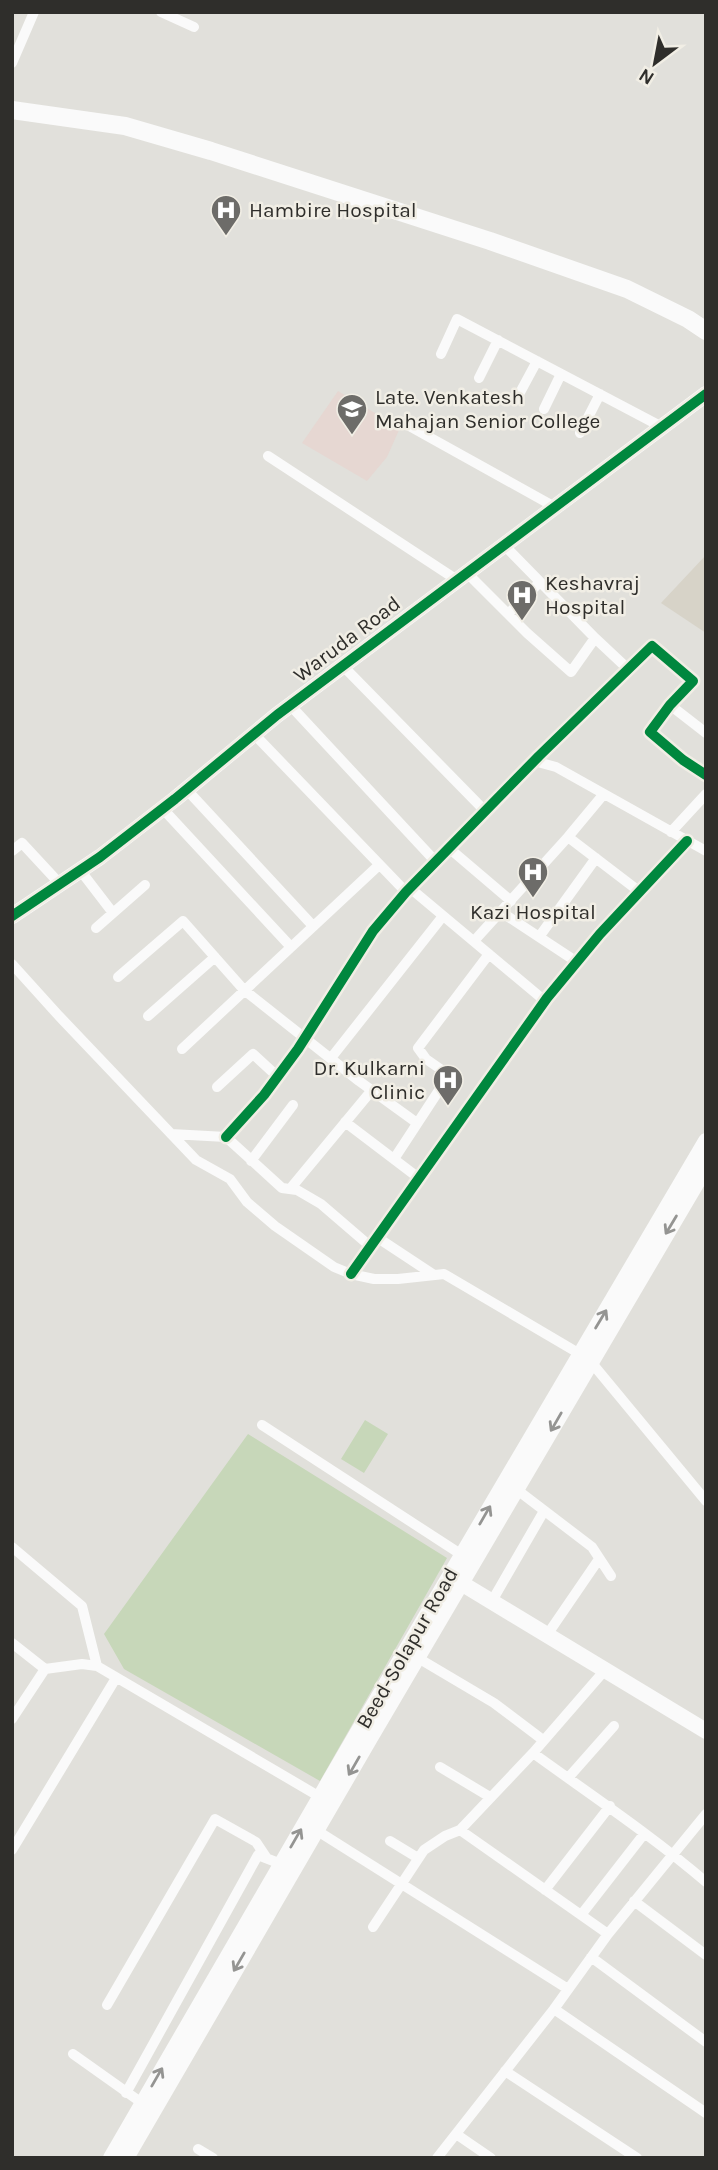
<svg xmlns="http://www.w3.org/2000/svg" width="718" height="2170" font-family="Karla,sans-serif">
  <style>
    .built { fill: #d7d3c8 }
    .education { fill: #e6d7d2 }
    .green { fill: #c7d7b9 }
    .lines { fill: none; stroke-linecap: round; stroke-linejoin: round }
    .street { stroke: #fafafa; stroke-width: 10 }
    .secondary { stroke: #fafafa; stroke-width: 16 }
    .primary { stroke: #fafafa; stroke-width: 18 }
    .cycleway-casing { stroke: #f1eee5; stroke-width: 15 }
    .cycleway { stroke: #00873e; stroke-width: 10 }
    .oneway { stroke: #949492 }
    .labels { text-anchor: middle; dominant-baseline: central; stroke-width: 5; stroke-linejoin: round; paint-order: stroke }
    .poi-label { font-size: 21px; fill: #2f2e2b; stroke: #f1eee5; text-anchor: start }
    .street-label { font-size: 21px; fill: #2f2e2b; stroke: #f1eee5 }
  </style>
  <rect width="100%" height="100%" fill="#e1e0db"/>
  <path class="built" d="M706,555v78l-45,-30z"/>
  <path class="education" d="M338,391l62,37 -13,29 -20,24 -65,-38z"/>
  <path class="green" d="M365,1420l23,14 -24,39 -23,-14z
    M248,1434l199,124 -127,223 -196,-112 -20,-35z"/>
  <g class="lines">
    <path class="street" d="M161,12l33,15
      M12,63l22,-51
      M441,354l16,-35 205,108
      M479,378l19,-38
      M516,400l21,-39
      M544,409l17,-35
      M402,422l153,85
      M580,433l20,-39
      M268,456l189,124
      M504,545l91,93 33,31
      M467,573l60,60 44,39 24,-34
      M508,614l32,-32
      M343,666l143,146
      M290,705l146,157
      M670,705l36,28
      M254,734l152,158
      M534,761l22,6 150,84
      M187,790l126,136
      M163,809l128,138
      M671,832l35,-38
      M568,837l72,55
      M450,849l61,52
      M12,851l10,-8 38,41
      M80,870l33,43
      M410,888l135,113
      M501,912l76,50
      M96,928l49,-43
      M539,937l57,-79
      M474,941l94,-104 35,-42
      M12,964l47,52 137,144 34,19 17,23 28,24 59,41 17,7 23,5h24l46,-5 136,80
      M118,977l65,-56 61,69 115,91 58,42
      M148,1016l67,-59
      M182,1049l196,-183
      M331,1058l112,-142
      M217,1087l36,-33 25,23
      M345,1122l75,57
      M171,1134l55,3 56,51 15,2 24,14 50,43
      M226,1137l38,-42 34,-46 75,-118 33,-39 133,-136 113,-110 41,35 -23,24 -20,27 33,28 23,15
      M394,1159l55,-84 -23,-16 -8,-11 71,-94
      M251,1161l42,-56
      M290,1189l82,-99
      M378,1238l56,37
      M351,1274l196,-276 53,-64 87,-93
      M591,1362l115,139
      M262,1425l200,130
      M516,1489l76,58 19,29
      M12,1547l70,59 15,60
      M492,1601l52,-90
      M547,1635l52,-76
      M12,1643l33,26 37,-5 15,2 223,131
      M418,1658l76,45 49,37
      M12,1719l33,-50
      M533,1753c58,42 118,82 173,129
      M440,1767l50,30
      M568,1778l46,-52
      M316,1830l252,159
      M460,1830l148,104
      M390,1841l28,17
      M12,1850l104,-172
      M545,1890l65,-84
      M634,1901l72,54
      M581,1915l63,-81
      M373,1927l51,-77 21,-14 15,-6 73,-77 72,-83
      M591,1957l115,85
      M107,2005l108,-186 41,23 10,15
      M554,2009l152,104
      M73,2054l69,49
      M505,2071l132,87
      M126,2093l132,-238 23,9
      M456,2134l35,24
      M198,2149l15,9
      M437,2158l117,-149 54,-75 98,-120"/>
    <path class="secondary" d="M12,916l88,-59 75,-58 102,-84 429,-321
      M461,1583l245,148
      M111,2158l247,-426 348,-591
      M126,2158l244,-420 336,-571"/>
    <path class="primary" d="M12,110l113,16 86,25 279,90 137,48 61,30 18,12"/>
    <g class="cycleway-casing">
      <path id="cycleway" d="M12,916l88,-59 75,-58 102,-84 429,-321
        M226,1137l38,-42 34,-46 75,-118 33,-39 133,-136 113,-110 41,35 -23,24 -20,27 33,28 23,15
        M351,1274l196,-276 53,-64 87,-93"/>
    </g>
    <use href="#cycleway" class="cycleway"/>
  </g>
  <defs><path id="oneway-shaft" d="M-6 0H5M1.5-3L5.5 0L1.5 3" fill="none" stroke-width="1.6" stroke-linecap="round" stroke-linejoin="round" transform="scale(1.75)"/></defs>
  <g class="oneway">
    <use href="#oneway-shaft" transform="translate(671 1225) rotate(121)"/>
    <use href="#oneway-shaft" transform="translate(601 1319) rotate(-59)"/>
    <use href="#oneway-shaft" transform="translate(556 1422) rotate(120)"/>
    <use href="#oneway-shaft" transform="translate(485 1515) rotate(-60)"/>
    <use href="#oneway-shaft" transform="translate(354 1766) rotate(120)"/>
    <use href="#oneway-shaft" transform="translate(296 1838) rotate(-60)"/>
    <use href="#oneway-shaft" transform="translate(239 1962) rotate(120)"/>
    <use href="#oneway-shaft" transform="translate(157 2077) rotate(-60)"/>
  </g>
  <defs>
    <g id="hospital-pin" transform="scale(1.575)"><path d="M0 17L-7.5 6A9.5 9.5 0 1 1 7.5 6Z" fill="#6d6c69" stroke="#f1eee5"/><path d="M-5-5h3v3.5h4V-5h3V5h-3V1.5h-4V5h-3Z" fill="#fff"/></g>
    <g id="university-pin" transform="scale(1.575)"><path d="M0 17L-7.5 6A9.5 9.5 0 1 1 7.5 6Z" fill="#6d6c69" stroke="#f1eee5"/><path d="M0-5L7-2L0 1L-7-2ZM-4 1L0 2.5L4 1V4Q0 6-4 4Z" fill="#fff"/></g>
  </defs>
  <g fill-rule="evenodd">
    <use href="#hospital-pin" x="226" y="210"/>
    <use href="#university-pin" x="352" y="409"/>
    <use href="#hospital-pin" x="522" y="595"/>
    <use href="#hospital-pin" x="533" y="872"/>
    <use href="#hospital-pin" x="448" y="1080"/>
  </g>
  <g class="labels">
    <g class="poi-label">
      <text x="249" y="210">Hambire Hospital</text>
      <text x="375" y="397">Late. Venkatesh<tspan x="375" dy="24">Mahajan Senior College</tspan></text>
      <text x="545" y="583">Keshavraj<tspan x="545" dy="24">Hospital</tspan></text>
      <text x="533" y="912" text-anchor="middle">Kazi Hospital</text>
      <text x="425" y="1068" text-anchor="end">Dr. Kulkarni<tspan x="425" dy="24">Clinic</tspan></text>
    </g>
    <g class="street-label">
      <text transform="translate(347 639) rotate(-37)">Waruda Road</text>
      <text transform="translate(407 1648) rotate(-60)">Beed-Solapur Road</text>
    </g>
  </g>
  <rect width="718" height="2170" fill="none" stroke="#2f2e2b" stroke-width="28"/>
  <g transform="translate(655 63) rotate(212)" stroke="#f1eee5" stroke-width="5" paint-order="stroke">
  <path d="M0-5L12 26L0 18L-12 26Z" fill="#2f2e2b"/>
  <text y="-10" font-size="19" font-weight="bold" text-anchor="middle" fill="#2f2e2b">N</text>
  </g>
</svg>
